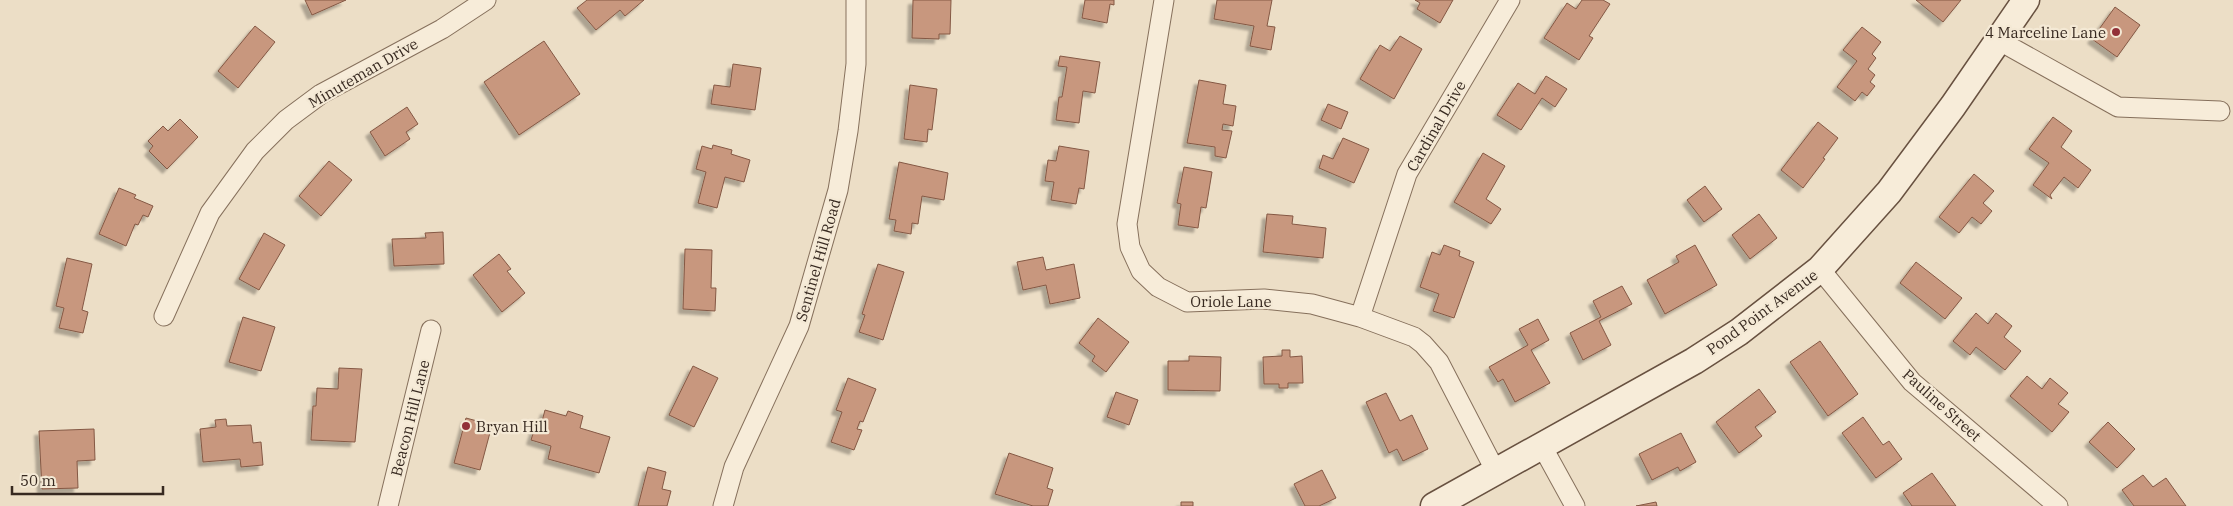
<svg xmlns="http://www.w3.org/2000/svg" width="2233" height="506" font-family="'IBM Plex Serif',serif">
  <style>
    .building { fill: #c8977e; stroke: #845844; filter: url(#shadow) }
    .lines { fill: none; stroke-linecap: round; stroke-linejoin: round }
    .minor-casing { stroke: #86705c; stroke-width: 21 }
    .secondary-casing { stroke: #685140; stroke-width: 29 }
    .minor { stroke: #f7ecd9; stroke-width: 19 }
    .secondary { stroke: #f7ecd9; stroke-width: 26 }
    .poi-dot { fill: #923038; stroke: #f4e9d5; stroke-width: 2 }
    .labels { text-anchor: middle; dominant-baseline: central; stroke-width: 4.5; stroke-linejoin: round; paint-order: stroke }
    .poi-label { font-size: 15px; fill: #372920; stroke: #f4e9d5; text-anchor: end }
    .street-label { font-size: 15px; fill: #372920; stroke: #f4e9d5 }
  </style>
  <defs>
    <filter id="shadow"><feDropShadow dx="-4.5" dy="4.5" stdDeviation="1" flood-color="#0004"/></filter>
  </defs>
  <rect width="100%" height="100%" fill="#ecdec6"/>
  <path class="building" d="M305,0h41l-34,15z
    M587,0h57l-19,16 -5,-6 -24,20 -19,-22z
    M913,0h38l-1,34h-11v5l-27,-1z
    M1085,0h29v5l-4,-1 -3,19 -25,-5z
    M1217,0h55l-5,26 8,1 -4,23 -21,-4 4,-20 -40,-7z
    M1415,0h38l-13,23 -23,-14 3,-6z
    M1582,0h21l7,4 -21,32 4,2 -14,22 -35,-22 23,-35 9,6z
    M1916,0h45l-18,22z
    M2115,7l25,18 -23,32 -25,-18z
    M255,26l20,16 -37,46 -20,-17z
    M1862,27l19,15 -9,12 4,4 -8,11 7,6 -5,7 5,4 -8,10 -5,-4 -7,9 -18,-14 20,-26 -14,-11z
    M1400,36l22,13 -28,50 -34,-20 20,-34 10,6z
    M544,41l36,53 -61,41 -35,-53z
    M1060,56l40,6 -5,31 -12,-2 -4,32 -23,-3 3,-23h3l5,-30 -9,-1z
    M733,64l28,4 -6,42 -44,-6 3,-19 16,2z
    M1546,76l21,13 -12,18 -13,-9 -21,32 -24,-15 21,-32 17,11z
    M1199,80l27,5 -3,19 13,2 -3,20 -10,-2 -1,6 10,1 -6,27 -11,-2v-9l-28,-4z
    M910,85l27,4 -5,41 -4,-1 -1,13 -23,-3z
    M1328,104l20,8 -7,17 -20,-9z
    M407,107l11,17 -12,8 4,7 -25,17 -15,-24z
    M2053,117l19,14 -11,16 30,23 -13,18 -14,-11 -14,18 2,4 -19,-14 16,-22 -20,-14z
    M180,119l18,18 -31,32 -18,-18 4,-5 -5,-5 15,-15 5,5z
    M1818,122l20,16 -15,20 2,1 -22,29 -22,-18z
    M1343,138l26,11 -15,34 -35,-15 4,-13 10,4z
    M713,145l19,5 -1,4 19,6 -6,22 -19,-5 -8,31 -19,-5 8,-31 -10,-3 6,-23 10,3z
    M1059,146l30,5 -5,38 -5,-1 -3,16 -25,-4 3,-18 -9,-1 3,-21 8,1z
    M1483,153l22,13 -19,33 15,10 -10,15 -37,-22z
    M329,161l23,19 -31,36 -22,-20z
    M899,162l49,11 -4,27 -22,-4 -4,28 -6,-1 -1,11 -17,-3 2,-11 -7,-1z
    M1184,167l28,5 -6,36 -5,-1 -3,21 -20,-3 3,-21 -4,-1z
    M1974,174l20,17 -11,12 9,8 -11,13 -9,-7 -13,16 -20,-16z
    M1705,186l17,23 -18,13 -17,-22z
    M119,188l17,7 -2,3 19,8 -5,11 -5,-2 -5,10 -3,-1 -9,22 -27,-12z
    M1267,214l26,2 -1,8 34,4 -3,30 -60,-6z
    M1759,214l18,24 -27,21 -18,-24z
    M443,232l1,32 -50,2 -2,-27 34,-1 -1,-5z
    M264,233l21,12 -26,45 -20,-11z
    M1444,245l16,6 -1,5 15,6 -20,56 -21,-7 6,-17 -19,-7 12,-35 8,3z
    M1695,245l22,40 -52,29 -18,-34 32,-18 -3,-6z
    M685,249l27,1 -1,38h5l-1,23 -32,-2z
    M499,254l12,15 -4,2 18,22 -23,19 -29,-37z
    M1043,257l3,13 28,-6 6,34 -30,6 -4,-19 -23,5 -6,-28z
    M67,258l25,6 -10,46 6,2 -5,21 -24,-5 5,-20 -8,-2z
    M1916,262l46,36 -17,21 -45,-36z
    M878,264l26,8 -21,68 -24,-8 6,-17 -3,-1z
    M1622,286l10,18 -33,17 12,24 -28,15 -13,-27 31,-16 -8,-16z
    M1976,313l12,11 8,-11 16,13 -8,11 17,14 -16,19 -29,-23 -6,8 -17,-14z
    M243,317l32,10 -14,44 -32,-9z
    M1098,318l31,24 -23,30 -14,-11 3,-5 -16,-13z
    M1538,319l11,21 -18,10 19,33 -35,19 -12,-23 -5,3 -9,-15 39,-22 -9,-16z
    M1820,341l38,53 -30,22 -38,-54z
    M1282,350h8v7l12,-1 1,27h-15v5h-9v-4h-15l-1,-27 19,-1z
    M1189,356l32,1 -1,34 -52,-1v-29h21z
    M693,366l25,12 -24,49 -25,-12z
    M339,368l23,1 -7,73 -44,-2 2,-34h3l1,-18 21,1z
    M2027,376l15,13 8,-11 18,15 -10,11 11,8 -17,20 -42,-36z
    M848,378l28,11 -13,33 -3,-1 -3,8 5,1 -8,20 -23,-8 11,-30 -6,-2z
    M1759,389l17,23 -21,15 7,9 -23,17 -23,-31z
    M1116,392l22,8 -9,25 -22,-8z
    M1386,393l14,28 12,-6 16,34 -25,12 -6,-12 -8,4 -23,-51z
    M545,410l21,6 2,-5 15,5 -3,12 30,9 -11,36 -51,-14 3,-13 -20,-6 5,-16 5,1z
    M1863,417l20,28 6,-4 13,18 -26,19 -34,-45z
    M466,418l26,7 -12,45 -26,-7z
    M226,419l1,7 24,-1 2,18 8,-1 2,23 -22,2 -1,-8 -37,3 -3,-33 16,-2 -1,-7z
    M2108,422l27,27 -18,19 -28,-26z
    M94,429l1,31 -18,1 1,27 -36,1 -3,-58z
    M1681,433l15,29 -16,9 -2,-4 -26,13 -13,-26z
    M1009,453l44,15 -6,20 6,2 -5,16h-15l-38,-12z
    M648,467l18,5 -4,17 9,2 -4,15h-29z
    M1322,470l14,28 -17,8h-14l-11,-22z
    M1932,473l24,33h-44l-9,-13z
    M2143,475l10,12 13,-9 20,28h-52l-12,-16z
    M1181,502h12v4h-12z
    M1656,502l1,4h-21z"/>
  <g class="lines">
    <g class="minor-casing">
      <path id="minor" d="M1164,0l-37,224 3,23 11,24 17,16 29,15 77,-3 48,5 48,13 54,20 9,7 16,18 57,110
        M1998,40l120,67 102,4
        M1820,269l92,113 146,124
        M164,316l46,-103 45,-62 31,-31 35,-26 121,-65 44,-29
        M1360,317l47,-143 103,-174
        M1542,446l33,60
        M388,506l43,-176
        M723,506l11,-39 65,-141 39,-136 10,-59 8,-67v-64"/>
    </g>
    <g class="secondary-casing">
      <path id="secondary" d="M1434,506l260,-145 45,-29 81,-63 69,-77 64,-86 73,-106"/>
    </g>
    <use href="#minor" class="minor"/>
    <use href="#secondary" class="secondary"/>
  </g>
  <g class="poi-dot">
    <circle cx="2116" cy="32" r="5"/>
    <circle cx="466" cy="426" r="5"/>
  </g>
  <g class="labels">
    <g class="poi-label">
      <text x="2106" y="32">4 Marceline Lane</text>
      <text x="476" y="426" text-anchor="start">Bryan Hill</text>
    </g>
    <g class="street-label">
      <text transform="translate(363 73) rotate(-30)">Minuteman Drive</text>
      <text transform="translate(1436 126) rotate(-60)">Cardinal Drive</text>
      <text transform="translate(818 260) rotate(-74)">Sentinel Hill Road</text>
      <text x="1231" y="301">Oriole Lane</text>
      <text transform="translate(1762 312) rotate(-36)">Pond Point Avenue</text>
      <text transform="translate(1942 405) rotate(42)">Pauline Street</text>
      <text transform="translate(410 418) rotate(-76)">Beacon Hill Lane</text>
    </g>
  </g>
  <path d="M12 486v8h151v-8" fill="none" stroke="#372920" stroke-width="2.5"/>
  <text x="20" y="486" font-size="15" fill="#372920" stroke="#f4e9d5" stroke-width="4" paint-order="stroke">50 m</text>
</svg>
